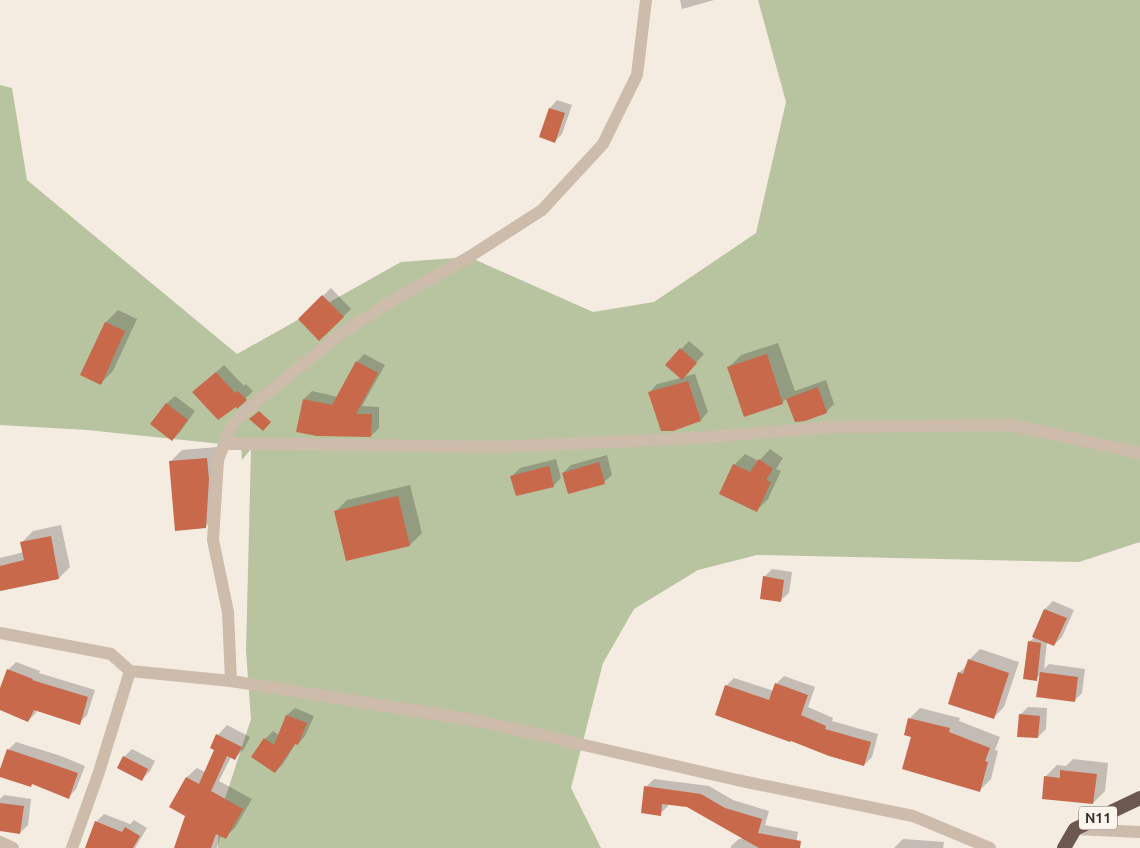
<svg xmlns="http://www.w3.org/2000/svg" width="1140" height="848" font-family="Ubuntu,sans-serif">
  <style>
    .green { fill: #b8c4a0 }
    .shadow { fill: #0003 }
    .building { fill: #c8694b }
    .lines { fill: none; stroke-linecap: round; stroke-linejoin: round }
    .minor { stroke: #cdbbac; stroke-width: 12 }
    .tertiary { stroke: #cdbbac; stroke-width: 12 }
    .trunk { stroke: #6c584f; stroke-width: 14 }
    .labels { text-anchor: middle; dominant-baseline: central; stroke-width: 5; stroke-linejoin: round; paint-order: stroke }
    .shield { fill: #fbf5ee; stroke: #756b66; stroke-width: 1 }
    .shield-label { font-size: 14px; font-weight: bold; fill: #3b302b }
  </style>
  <rect width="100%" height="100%" fill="#f4ebe1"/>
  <path class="green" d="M758,0h382v542l-61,20 -322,-7 -59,15 -64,39 -31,54 -32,125 30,60h-383l1,-31 32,-98 -5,-68 5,-202 -9,11 -1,-14 -154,-16 -87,-5v-340l12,3 15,92 210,174 164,-92 68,-5 124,55 61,-10 102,-69 30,-131z"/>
  <path class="shadow" d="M680,0h34l-32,9z
    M557,100l15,5 -10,29 -8,8 -4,-34z
    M331,288l20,21 -8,8 -44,2z
    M118,310l19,9 -24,52 -12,12 -19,-8 24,-53z
    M689,341l15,13 -21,23 12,-3 13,38 -7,8 -51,-28 7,-8 24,-6 -15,-13z
    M778,343l17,48 31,-11 8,24 -8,8 -31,9 -8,-23 -5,5 -53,-36 12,-12z
    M364,354l21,11 -23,41 17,1v21l-8,8 -67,-37 8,-8 26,6 19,-35z
    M224,365l20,21 2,-2 7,7 -16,16 -35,-22z
    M175,396l20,15 -15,21 -8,8 -21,-16 16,-21z
    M218,447l-1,68 -12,12 -35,-65 12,-12z
    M770,449l13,9 -7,11 5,2 -13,28 -11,11 -23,-45 11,-11 14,7z
    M607,455l5,20 -8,7 -41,-9 8,-8z
    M556,459l5,19 -8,8 -41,-10 8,-8z
    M410,485l12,48 -12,12 -75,-33 12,-12z
    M61,525l9,42 -11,11 -59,13v-33l24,-6 -2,-10 11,-11z
    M772,569l20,3 -3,21 -8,7 -17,-23z
    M1053,601l21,9 -12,27 -8,8 -7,-3 -3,27 5,-5 36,5 -3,24 -8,8 -34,-26 -4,4 -7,-37 6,-5 10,-28z
    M980,649l39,13 -15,45 -11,11 -34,-45 8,-8 2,-5z
    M16,662l24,9 -1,2 56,17 -8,25 -8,8 -42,-13 -1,3 -8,8 -28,-13v-17l8,-21z
    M784,676l31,11 -7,20 25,11 -1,3 46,13 -6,23 -8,8 -138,-79 8,-8 40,13 2,-7z
    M1028,707l19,1 -1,21 -8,8 -18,-22z
    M295,708l19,8 -9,20 -7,8 -2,-1 -13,21 -8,8 -10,-33 8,-8 6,4 8,-20z
    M920,708l40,10 -1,3 41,16 -5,13 3,1 -7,28 -11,11 -68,-54 -3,-17z
    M227,725l23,12 -6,12 -10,10 -3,-2 -12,24 33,18 -17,29 -10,9 -4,-2 -4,13h-42l12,-33 -16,-9 16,-29 10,-9 8,4 11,-23 -5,-2 7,-12z
    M16,742l45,14 24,10 -9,23 -7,8 -36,-14 -3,3 -30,-10 8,-26z
    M132,749l23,12 -5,10 -8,8 -18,-22z
    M1073,759l35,4 -3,28 -12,12 -48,-26 12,-12 9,1z
    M654,779l55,7 24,14 36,11 -4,14 33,7 -3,16h-64v-2l8,-7 6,-1 -57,-32 -20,-2v2l-8,8 -14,-27z
    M4,795l27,4 -3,26 -8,8 -20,-3v-31z
    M104,814l26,10 4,-4 13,8 -12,20h-49l10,-26z
    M903,839l41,3 -1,6h-49z"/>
  <path class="building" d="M549,108l16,5 -10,30 -16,-6z
    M322,295l22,22 -25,24 -21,-22z
    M105,322l20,9 -24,54 -21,-10z
    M680,348l17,15 -15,17 -17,-15z
    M767,354l16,50 -39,13 -17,-50z
    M356,361l22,12 -22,41h16l-1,23 -54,-1 -21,-4 7,-33 29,6z
    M216,372l19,21 3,-2 9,9 -10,9 -1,-2 -18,13 -26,-28z
    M688,381l13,40 -28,10h-12l-13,-39z
    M818,387l9,26 -22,8 -10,1 -9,-23z
    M166,403l22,17 -16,21 -22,-17z
    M259,411l12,11 -8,9 -14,-12z
    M207,458l2,21 -3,49 -31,3 -6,-70z
    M759,459l14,10 -7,11 5,2 -14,30 -38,-18 14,-30 17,8z
    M599,462l6,22 -37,10 -6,-21z
    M549,466l5,21 -38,9 -6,-20z
    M398,496l12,50 -64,15 -12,-50z
    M51,536l8,43 -59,12v-25l24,-6 -4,-18z
    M763,576l21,4 -3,22 -21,-3z
    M1044,609l23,9 -13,28 -22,-9z
    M1028,641l13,2 -4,38 -14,-2z
    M968,659l41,14 -15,46 -46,-15 10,-32 5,2z
    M7,669l26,10 -1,1 56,17 -8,28 -46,-15 -6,12 -28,-12v-22z
    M1040,672l38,5 -3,25 -39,-5z
    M775,683l33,12 -7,20 25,11 -1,3 46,13 -7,24 -35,-10 -38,-15 -1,1 -75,-27 10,-30 44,15z
    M1019,714l21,2 -2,22 -21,-1z
    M286,715l21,8 -9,22 -3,-1 -20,29 -24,-16 13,-19 10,7z
    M908,718l42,10 -1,4 41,16 -5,13 3,1 -8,30 -78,-23 9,-32 -7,-2z
    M216,734l26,13 -7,13 -8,-4 -16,35 32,18 -17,30 -10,-5 -5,14h-37l11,-32 -16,-9 17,-30 13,7 15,-34 -4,-2z
    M7,749l45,15 26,9 -9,26 -37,-15 -1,3 -31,-10v-8z
    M123,756l25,13 -6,12 -25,-13z
    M1060,770l37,4 -4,30 -51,-5 2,-23 16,2z
    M644,786l57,8 24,14 37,11 -4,14 43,8 -1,7h-41l-72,-41 -25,-3 -1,12 -20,-3z
    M0,803l24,3 -4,28 -20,-3z
    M95,821l27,11 3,-5 15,9 -7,12h-48z"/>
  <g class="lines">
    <path class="minor" d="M224,444h68l204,3 200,-9 136,-11 179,-2 129,28
      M231,681l-3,-69 -15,-72 5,-80 13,-33 17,-18 95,-77 54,-34 72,-41 73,-47 61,-66 34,-69 9,-75
      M1075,829l65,3
      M0,842l13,6
      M72,848l27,-76 31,-101"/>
    <path class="tertiary" d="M0,633l111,21 19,17 101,10 248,40 258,59 176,36 77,32"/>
    <path class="trunk" d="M1064,848l11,-19 65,-31"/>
  </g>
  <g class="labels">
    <rect class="shield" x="1079" y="806.5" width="38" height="23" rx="4"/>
    <g class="shield-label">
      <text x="1098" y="818">N11</text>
    </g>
  </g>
</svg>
